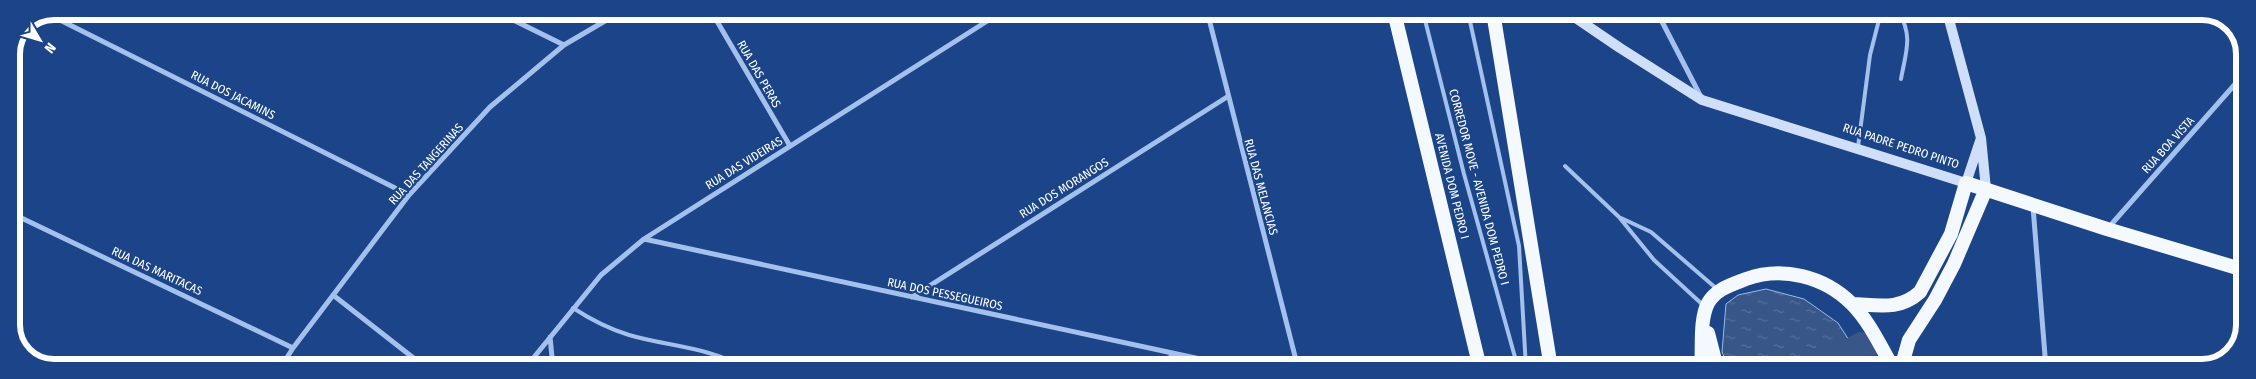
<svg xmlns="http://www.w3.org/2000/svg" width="2256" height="379" font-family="'Fira Sans Condensed',sans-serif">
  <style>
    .water { fill: url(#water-ripples); stroke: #96bbee }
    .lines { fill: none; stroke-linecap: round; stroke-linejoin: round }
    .river { stroke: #385788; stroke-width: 32 }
    .service { stroke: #a3c1ec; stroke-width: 4 }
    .minor { stroke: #a3c1ec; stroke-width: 5 }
    .secondary { stroke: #d0dff9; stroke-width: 10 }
    .trunk { stroke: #f4f8ff; stroke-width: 14 }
    .labels { text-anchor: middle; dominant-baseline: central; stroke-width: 4.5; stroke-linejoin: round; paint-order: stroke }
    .street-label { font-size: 12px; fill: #fff; stroke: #1b4588 }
    .rim { fill: none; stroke: #fff; stroke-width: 6 }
  </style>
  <defs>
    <pattern id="water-ripples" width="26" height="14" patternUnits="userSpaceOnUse" patternTransform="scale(1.25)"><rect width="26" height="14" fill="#385788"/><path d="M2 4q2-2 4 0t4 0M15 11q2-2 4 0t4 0" fill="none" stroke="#56709a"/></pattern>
  </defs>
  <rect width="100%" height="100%" fill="#1b4588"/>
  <path class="water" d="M1766,289l38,10 34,24 29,45h-138l-7,-16 4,-48 12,-9z"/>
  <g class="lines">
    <path class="river" d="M1828,368l34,-20"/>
    <path class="service" d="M1423,12l41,162 54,194
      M1468,12l51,234 7,122
      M1899,12c14,25 7,39 2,67
      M2209,12l31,26
      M1858,147l12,-92 11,-43
      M1565,166l54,51 35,43 50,46
      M1621,218l30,14 66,57
      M573,308c17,11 36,21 56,27 37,11 80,12 113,32"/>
    <path class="minor" d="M495,11l69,34
      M711,11l79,135
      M1207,11l91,357
      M1657,12l44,85
      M48,14l361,181
      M2033,207l13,161
      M11,213l282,135
      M2109,227l135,-153
      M644,239l598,129
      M333,295l92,72
      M912,297l315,-200
      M550,337l3,30
      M281,367l12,-19 116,-153 81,-88 74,-62 58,-34
      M526,367l75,-92 43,-36 359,-228
      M1140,368l37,-13"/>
    <path class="secondary" d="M1567,12l53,36 82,52 264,83 15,-45
      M1947,12l34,126 5,51"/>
    <path class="trunk" d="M1394,12l86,356
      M1493,12l58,356
      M1852,304c26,1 47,7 68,-12l31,-58 15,-51 141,46 137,41
      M1708,333l9,35
      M1701,368c2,-20 -2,-47 7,-65 8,-14 23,-18 38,-24 36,-13 78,-3 106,25 17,17 29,43 41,64
      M1901,368l8,-28 26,-40 19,-36 32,-75"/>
  </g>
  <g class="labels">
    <g class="street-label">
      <text transform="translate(759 74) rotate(60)">RUA DAS PERAS</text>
      <text transform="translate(233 95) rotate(27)">RUA DOS JACAMINS</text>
      <text transform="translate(2168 145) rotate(-48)">RUA BOA VISTA</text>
      <text transform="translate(1901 146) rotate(18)">RUA PADRE PEDRO PINTO</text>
      <text transform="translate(744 163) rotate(-32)">RUA DAS VIDEIRAS</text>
      <text transform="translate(426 164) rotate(-48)">RUA DAS TANGERINAS</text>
      <text transform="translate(1452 186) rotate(76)">AVENIDA DOM PEDRO I</text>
      <text transform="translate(1261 187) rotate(75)">RUA DAS MELANCIAS</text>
      <text transform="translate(1479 187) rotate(75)">CORREDOR MOVE - AVENIDA DOM PEDRO I</text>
      <text transform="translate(1064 188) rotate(-32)">RUA DOS MORANGOS</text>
      <text transform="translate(157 271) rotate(25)">RUA DAS MARITACAS</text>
      <text transform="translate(945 294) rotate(12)">RUA DOS PESSEGUEIROS</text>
    </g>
  </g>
  <path d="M0 0H2256V379H0ZM54 20H2202A34 34 0 0 1 2236 54V325A34 34 0 0 1 2202 359H54A34 34 0 0 1 20 325V54A34 34 0 0 1 54 20Z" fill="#1b4588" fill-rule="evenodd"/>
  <path class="rim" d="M54 20H2202A34 34 0 0 1 2236 54V325A34 34 0 0 1 2202 359H54A34 34 0 0 1 20 325V54A34 34 0 0 1 54 20Z"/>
  <g transform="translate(40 40) rotate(128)" stroke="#1b4588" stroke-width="4" paint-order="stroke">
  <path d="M0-4L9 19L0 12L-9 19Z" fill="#ffffff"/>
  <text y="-8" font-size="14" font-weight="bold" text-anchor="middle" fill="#ffffff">N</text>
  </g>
</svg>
